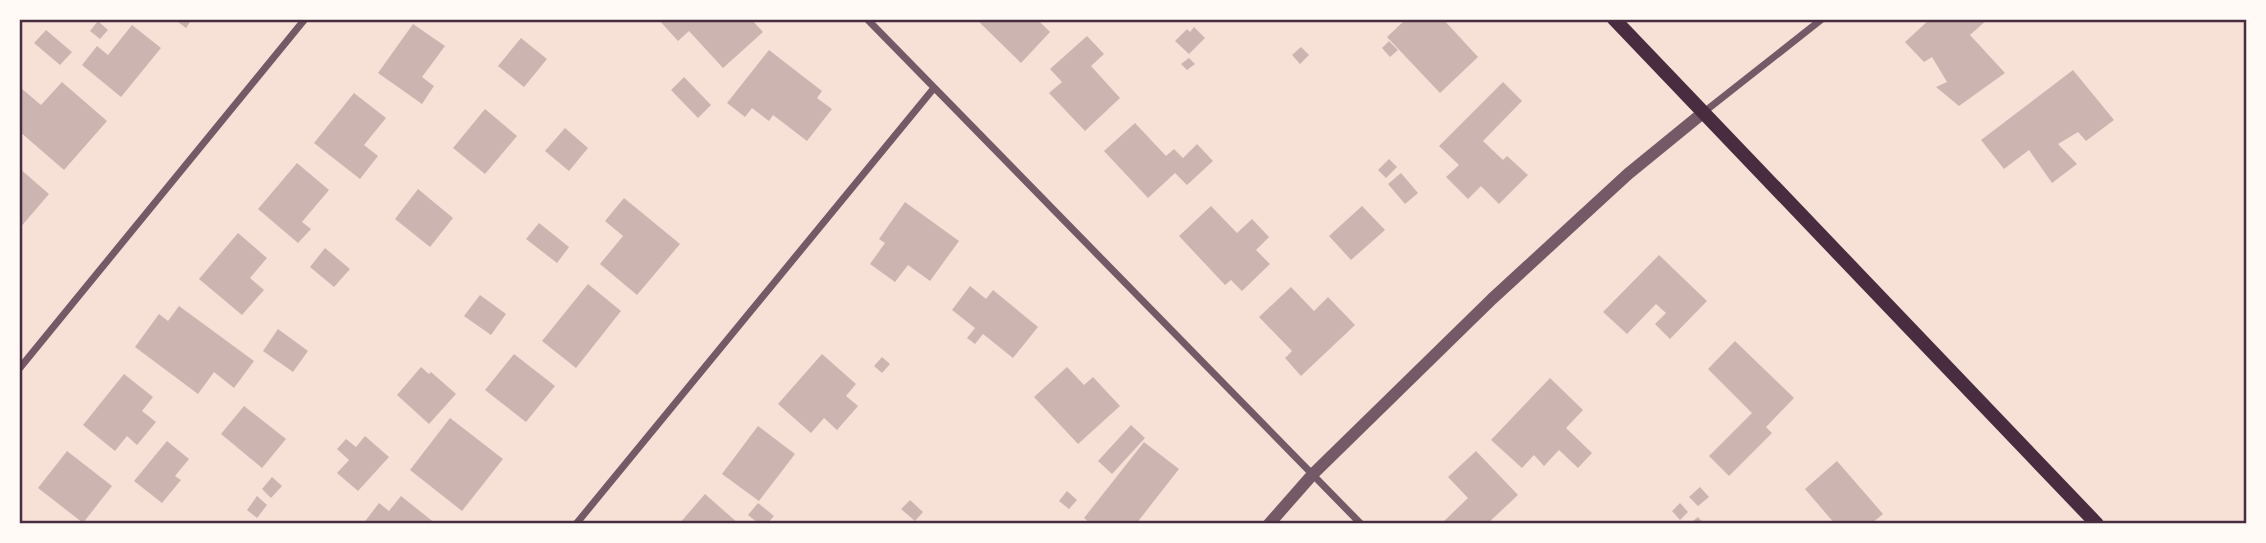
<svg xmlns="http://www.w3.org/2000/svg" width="2266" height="543" font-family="'Fira Sans Condensed',sans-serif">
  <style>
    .building { fill: #ccb4b1 }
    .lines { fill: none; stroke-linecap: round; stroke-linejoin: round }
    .minor { stroke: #755966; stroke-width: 7 }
    .tertiary { stroke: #755966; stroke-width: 12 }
    .secondary { stroke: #4a2c40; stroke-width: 14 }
    .neatline { fill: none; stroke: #4a2c40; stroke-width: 2.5 }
  </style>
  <rect width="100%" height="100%" fill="#f7e1d7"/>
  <path class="building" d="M174,19h18l-6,9z
    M658,19h93l12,13 -40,36 -34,-37 -11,10z
    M976,19h61l13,13 -29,31z
    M1406,19h37l35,38 -38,36 -53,-56z
    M1930,19h58l-18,16 35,38 -46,33 -23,-19 11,-5 -15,-25 -8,5 -19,-20z
    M98,21l10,9 -8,9 -10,-8z
    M413,24l32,22 -23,31 12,9 -12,18 -44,-31z
    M132,25l29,23 -40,49 -39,-32 15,-19 11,9z
    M1194,27l11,11 -16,16 -14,-13 12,-12 3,3z
    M46,30l26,22 -12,13 -26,-22z
    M1087,36l17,18 -13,12 29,32 -35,33 -36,-38 13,-11 -12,-13z
    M521,38l26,21 -23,28 -26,-21z
    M1389,41l9,9 -8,7 -8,-9z
    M1301,47l8,8 -9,9 -8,-9z
    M769,50l53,41 -5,7 15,11 -25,32 -34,-26 -4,6 -17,-13 -7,9 -18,-14z
    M1189,58l6,6 -8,6 -6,-6z
    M2073,70l41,50 -28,21 -8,-9 -20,12 19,20 -25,19 -23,-33 -25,19 -23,-29z
    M684,77l27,28 -13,13 -27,-28z
    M62,82l45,39 -43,49 -45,-39v-41l2,-2 20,17z
    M1503,82l19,19 -39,40 20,19 4,-4 21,19 -29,29 -18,-18 -13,13 -22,-22 13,-12 -20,-19z
    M354,93l32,25 -22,27 14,11 -18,23 -46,-36z
    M485,109l32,27 -32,38 -32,-26z
    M1135,123l31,33 8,-7 9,9 14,-14 16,17 -26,24 -12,-12 -27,25 -44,-47z
    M565,128l23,20 -19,23 -24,-20z
    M1389,159l8,8 -11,11 -8,-8z
    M297,163l32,27 -27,32 9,7 -13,14 -40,-34z
    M19,168l30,26 -30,35z
    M1401,173l17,20 -13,11 -17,-20z
    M418,189l35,29 -23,29 -35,-28z
    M624,198l56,46 -43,51 -37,-31 23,-28 -18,-15z
    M905,202l54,39 -29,40 -22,-16 -13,17 -25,-18 15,-21 -6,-4z
    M1211,206l26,27 15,-14 17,18 -13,13 14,14 -28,27 -11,-11 -6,5 -46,-49z
    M1362,206l23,24 -34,30 -22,-24z
    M539,223l30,24 -12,16 -31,-24z
    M238,233l29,25 -17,20 14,12 -22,25 -43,-36z
    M325,248l25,21 -16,18 -24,-20z
    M1659,255l48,46 -37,38 -15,-15 11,-11 -10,-9 -29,30 -24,-22z
    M588,284l33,27 -45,57 -34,-27z
    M970,286l16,13 7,-9 45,37 -25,31 -30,-24 -8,10 -8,-6 8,-10 -23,-18z
    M1291,287l23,24 14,-14 27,28 -54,51 -16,-18 7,-7 -33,-34z
    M480,295l26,19 -15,21 -27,-19z
    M179,306l75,55 -20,27 -20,-16 -16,22 -63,-47 24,-33 9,7z
    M278,329l30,22 -15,21 -30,-21z
    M1735,341l59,57 -28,29 6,6 -43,43 -20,-20 43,-43 -44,-44z
    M514,354l41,32 -29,36 -41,-32z
    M822,354l34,30 -10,12 12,10 -21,24 -13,-12 -13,15 -33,-29z
    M882,357l8,7 -8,9 -8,-7z
    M421,367l8,7 2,-2 25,22 -27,30 -32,-29z
    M1067,367l17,18 9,-8 27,29 -42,38 -44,-47z
    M124,374l29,23 -11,14 14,11 -19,23 -10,-9 -12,15 -32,-26z
    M1550,378l33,32 -17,18 26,25 -14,15 -19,-18 -15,16 -10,-11 -12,13 -31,-28z
    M244,406l42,33 -24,29 -41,-34z
    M450,418l53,41 -41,52 -52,-41z
    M1131,425l14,13 -33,36 -14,-13z
    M758,426l37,28 -36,47 -37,-27z
    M365,436l24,21 -31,34 -21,-18 12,-13 -12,-11 9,-10 10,8z
    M167,441l22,18 -14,17 6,4 -19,23 -28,-22z
    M1144,442l35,27 -43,55h-45l-7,-6z
    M67,451l45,35 -29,37 -45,-35z
    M1476,451l42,44 -31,29h-46l27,-26 -20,-21z
    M1837,461l46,53 -12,10h-36l-30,-35z
    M272,477l10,9 -11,12 -9,-9z
    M1700,487l9,10 -11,9 -9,-9z
    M1067,491l10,9 -8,9 -10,-8z
    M705,494l34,30h-60z
    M257,496l10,9 -10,13 -10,-8z
    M401,496l35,28h-73l16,-21 10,8z
    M910,500l13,12 -8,9 -14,-12z
    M758,503l16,13 -7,8h-8l-11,-9z
    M1680,503l8,9 -8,8 -8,-9z
    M1698,517l6,7h-15z"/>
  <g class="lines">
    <path class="minor" d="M867,19l494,505
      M1704,112l118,-93
      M19,369l286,-350
      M576,524l358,-436"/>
    <path class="tertiary" d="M1269,524l44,-50 179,-175 136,-125 76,-62"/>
    <path class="secondary" d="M1614,19l483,505"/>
  </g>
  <rect width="2266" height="543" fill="none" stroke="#fffaf5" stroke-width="42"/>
  <rect x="21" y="21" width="2224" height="501" class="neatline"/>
</svg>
